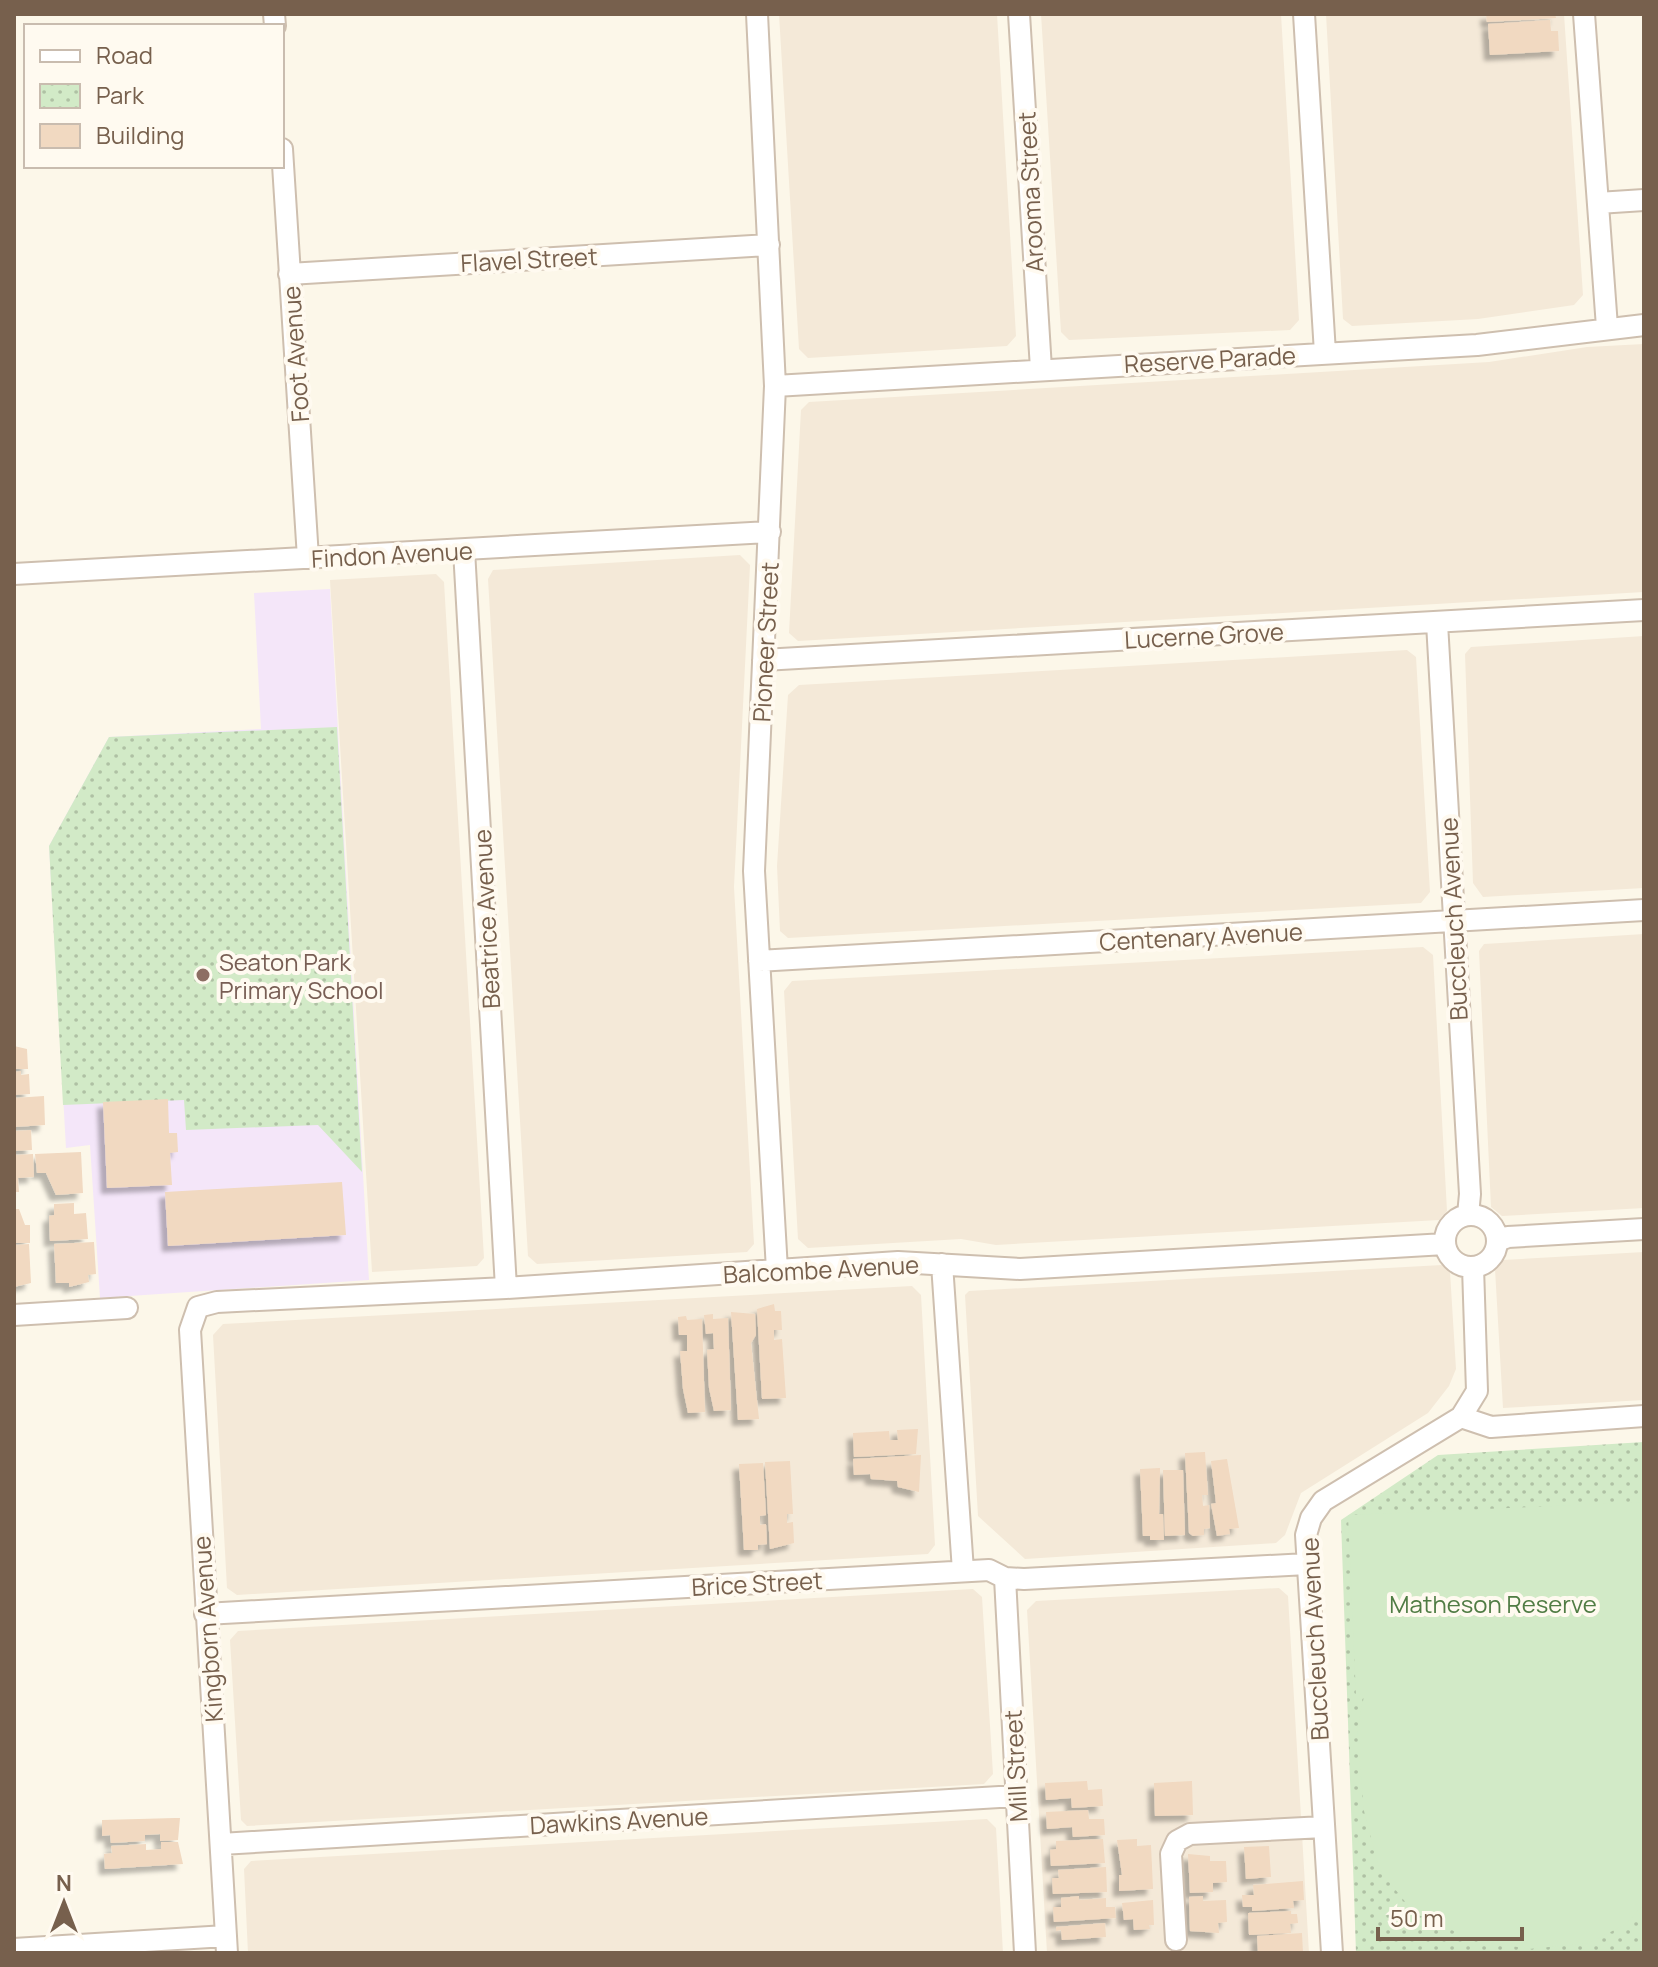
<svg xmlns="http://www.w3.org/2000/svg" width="1658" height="1967" font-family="Manrope,sans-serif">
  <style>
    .residential { fill: #f4e9d8 }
    .education { fill: #f4e6f9 }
    .park { fill: url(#park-dots) }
    .garden { fill: #d2eac7 }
    .building { fill: #f1d9c1; filter: url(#shadow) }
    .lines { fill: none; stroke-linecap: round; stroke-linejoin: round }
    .minor-casing { stroke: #cebfaf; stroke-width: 24 }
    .minor { stroke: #fff; stroke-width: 20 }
    .education-dot { fill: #8d6e63; stroke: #fffaf0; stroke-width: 3 }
    .labels { text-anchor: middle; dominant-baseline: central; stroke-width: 8; stroke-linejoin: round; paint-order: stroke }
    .street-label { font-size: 24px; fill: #77604d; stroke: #fffaf0 }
    .education-label { font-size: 24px; fill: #785e54; stroke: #fffaf0; text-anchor: start }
    .park-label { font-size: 24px; fill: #507c44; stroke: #fffaf0 }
  </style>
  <defs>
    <pattern id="park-dots" width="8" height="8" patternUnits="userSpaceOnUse" patternTransform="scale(2)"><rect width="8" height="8" fill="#d2eac7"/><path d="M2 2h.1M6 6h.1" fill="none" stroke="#afc1a4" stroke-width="1.8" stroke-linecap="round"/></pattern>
    <filter id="shadow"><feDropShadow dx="-6" dy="6" stdDeviation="2" flood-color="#0004"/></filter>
  </defs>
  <rect width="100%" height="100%" fill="#fcf7e9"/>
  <path class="residential" d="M779,14h218l19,322 -9,10 -199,12 -9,-9z
    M1041,14h240l18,306 -9,10 -221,10 -8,-8z
    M1326,14h238l19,281 -9,10 -96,14 -126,7 -9,-7z
    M1644,344v248l-846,49 -9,-8 12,-223 8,-8 680,-40 98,-15z
    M740,555l10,10 -16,322 20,357 -7,8 -210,12 -9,-8 -40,-677 5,-9z
    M436,574l8,8 40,676 -7,8 -105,6 -42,-692z
    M1644,636v252l-161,9 -10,-14 -8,-229 6,-7z
    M1407,650l9,7 14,235 -9,11 -633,35 -8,-7 -3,-65 11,-171 11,-10z
    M1644,934v274l-142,8 -11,-9 -12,-256 5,-7z
    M1423,947l10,8 14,256 -8,9 -443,25 -35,-6 -153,9 -10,-9 -14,-248 8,-10z
    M1644,1252v148l-141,8 -8,-139 8,-9z
    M1442,1265l8,7 6,97 -7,17 -21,27 -127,80 -16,42 -9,8 -251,16 -47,-43 -13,-221 4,-4z
    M912,1286l9,9 14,250 -7,9 -691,41 -10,-7 -14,-253 10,-11z
    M1279,1588l9,8 21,357h-262l-20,-343 9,-9z
    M973,1589l9,8 11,177 -9,10 -737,42 -6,-6 -11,-180 8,-9z
    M987,1819l9,9 7,125h-755l-4,-84 7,-8z"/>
  <path class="education" d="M330,589l39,691 -269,18 -10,-153 -24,3 -17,-302 60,-109 152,-8 -7,-136z"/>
  <path class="park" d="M337,727l25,445 -44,-47 -132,5 -2,-30 -121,5 -14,-259 60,-109z
    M1644,1442v511h-288l-15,-433 97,-65z"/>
  <path class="garden" d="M1644,1502v402l-18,20 -37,19 -60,6 -57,-10 -58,-26 -35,-44 -15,-58 -7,-80 7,-35h-8l-8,-181z"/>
  <path class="building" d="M1486,14h69l1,4 -69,4z
    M1550,20l1,11h7l1,20 -69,4 -2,-31z
    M14,1046l13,3 1,20h-14z
    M21,1071v4l8,-1 1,20 -16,1v-23z
    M44,1096l1,29 -31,2v-29z
    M168,1099l1,34h8l1,19 -8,1 2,32 -65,3 -4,-86z
    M31,1130l1,20 -18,1v-20z
    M81,1152l2,41 -27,2 -10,-22h-9l-2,-19z
    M33,1154l1,23 -16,1 1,14h-5v-37z
    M342,1182l4,53 -178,11 -3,-54z
    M74,1203v11l12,-1 2,26 -38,2 -1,-25 5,-1v-11z
    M14,1209h5l6,16h5v18h-16z
    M94,1242l2,32 -8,1 1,7 -20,5v-4h-13l-2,-39z
    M29,1244l2,39 -17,4v-42z
    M774,1304l1,7h6l1,19h-8v10l8,-1 4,59 -24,1 -5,-90z
    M731,1312l24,2 1,21 -5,8 8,76 -21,1z
    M713,1314v5l15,-1 3,92 -17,1 -5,-23 -2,-38 7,-1 -1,-16 -7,1 -2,-19z
    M686,1316l1,4 15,-1 3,93 -17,1 -5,-24 -3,-38h7v-16h-8l-1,-18z
    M918,1429l-2,25 -62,3 -1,-24 36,-2 1,9h8l-1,-10z
    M1205,1452l3,43h-6l1,11 6,-1 1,23 -6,1v6l-11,1 -4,-3 -4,-80z
    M921,1455l-2,37 -21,-5 -1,-6 -26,-2 -1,-5 -16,1 -1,-16z
    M1227,1459l12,69 -10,1 1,5 -13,2 -6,-32 5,-1 -5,-42z
    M790,1461l3,53h-6v9l6,-1 1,21 -24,6 -5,-87z
    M763,1463l3,52 -6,1v9l6,-1 1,20 -9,1v5h-14l-5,-86z
    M1160,1468l-1,46h4l1,26h-14v-4h-7l-3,-67z
    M1163,1470h20l2,65 -20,1z
    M1087,1781l1,9 14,-1 1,17 -31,2 -1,-10 -25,2 -1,-17z
    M1192,1781l1,34 -38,1 -1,-33z
    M1088,1810l1,9h15l1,16 -32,2 -1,-10 -25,2 -1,-17z
    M175,1818h5l-2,22 -18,1v-7l-15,1v6l-34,2 -1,-8 -8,1v-16z
    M1103,1839l2,24 -54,3 -1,-16 6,-1v-8z
    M1137,1839v7l14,-1 2,44 -34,2v-16h3l-5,-35z
    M161,1842h17l5,22 -78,5 -1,-15 8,-1 -1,-7 35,-2v6l15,-1z
    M1269,1846l2,31 -25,2 -2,-32z
    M1188,1854l22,2v5h16l1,21 -14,1v9l-23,1z
    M1106,1867l1,25 -54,2 -1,-16h7l-1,-8z
    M1303,1881l1,19 -11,1 1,7 -42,3v-4h-9l-1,-12h12l-1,-10z
    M1079,1896v4l27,-2v9h9l1,11 -62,4 -1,-15h8v-9z
    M1203,1896v5l23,-1 1,22 -9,1 1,10 -29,-2 -1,-34z
    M1153,1900l1,25h-5l1,4 -16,1 -1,-11 -9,1 -2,-17z
    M1291,1911v3h6l1,9 -8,1 1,9 -42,2 -1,-22z
    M1105,1923l1,14 -44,3 -1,-10 -5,1v-4z
    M1302,1933l1,20h-45l-1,-17z"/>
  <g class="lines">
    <g class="minor-casing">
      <path id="minor" d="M274,14l1,12
        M757,14l18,372 -21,485 23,399
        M1019,14l22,355
        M1304,14l21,339
        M1584,14l23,313
        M282,149l26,409
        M1598,203l46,-3
        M289,274l480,-29
        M775,386l702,-41 167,-20
        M464,550l42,738
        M14,574l756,-42
        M1437,623l33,571 -2,21
        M763,660l881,-50
        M759,961l885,-51
        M1445 1241a26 26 0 1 1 52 0a26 26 0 1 1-52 0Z
        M1497,1241l11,-4 136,-8
        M942,1264l21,307
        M14,1315l113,-7
        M1461,1417l30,10 153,-11
        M1005,1578l20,375
        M205,1614l784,-44 16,8 19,1 283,-15
        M221,1844l795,-48
        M1176,1940l-5,-86 6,-13 13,-7 134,-7
        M14,1949l212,-13
        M227,1953l-37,-623 8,-23 19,-5 289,-14 392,-26 122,7 425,-25
        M1332,1953l-26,-418 5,-17 12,-17 138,-84 16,-26 -4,-124"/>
    </g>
    <use href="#minor" class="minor"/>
  </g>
  <circle class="education-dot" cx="203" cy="975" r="8"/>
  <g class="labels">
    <g class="street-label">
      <text transform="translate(1030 192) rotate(-93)">Arooma Street</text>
      <text transform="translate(529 259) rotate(-3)">Flavel Street</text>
      <text transform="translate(295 354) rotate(-94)">Foot Avenue</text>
      <text transform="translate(1210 359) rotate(-3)">Reserve Parade</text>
      <text transform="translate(392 554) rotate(-3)">Findon Avenue</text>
      <text transform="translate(1204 635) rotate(-3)">Lucerne Grove</text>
      <text transform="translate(765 642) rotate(-87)">Pioneer Street</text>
      <text transform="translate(486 919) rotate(-93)">Beatrice Avenue</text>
      <text transform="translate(1453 919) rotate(-93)">Buccleuch Avenue</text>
      <text transform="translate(1201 936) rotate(-3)">Centenary Avenue</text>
      <text transform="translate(821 1269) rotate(-3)">Balcombe Avenue</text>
      <text transform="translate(757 1583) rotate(-3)">Brice Street</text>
      <text transform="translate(207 1629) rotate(-94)">Kingborn Avenue</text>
      <text transform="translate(1314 1639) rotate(-93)">Buccleuch Avenue</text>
      <text transform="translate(1015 1766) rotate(-93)">Mill Street</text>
      <text transform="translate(619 1820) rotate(-3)">Dawkins Avenue</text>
    </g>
    <g class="education-label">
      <text x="219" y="961">Seaton Park<tspan x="219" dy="28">Primary School</tspan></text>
    </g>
    <g class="park-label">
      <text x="1493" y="1603">Matheson Reserve</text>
    </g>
  </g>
  <rect width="1658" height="1967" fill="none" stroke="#77604d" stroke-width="32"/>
  <rect x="24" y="24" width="260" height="144" fill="#fffaf0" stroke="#c9bcaf" stroke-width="2"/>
  <rect x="40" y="50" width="40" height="12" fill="#ffffff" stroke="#c9bcaf" stroke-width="2"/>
  <text x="96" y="64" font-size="24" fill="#77604d">Road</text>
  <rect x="40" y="84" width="40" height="24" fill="url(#park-dots)" stroke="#c9bcaf" stroke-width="2"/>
  <text x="96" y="104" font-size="24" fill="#77604d">Park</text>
  <rect x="40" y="124" width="40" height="24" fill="#f1d9c1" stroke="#c9bcaf" stroke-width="2"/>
  <text x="96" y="144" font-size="24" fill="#77604d">Building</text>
  <g transform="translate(64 1903)" stroke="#fffaf0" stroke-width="6" paint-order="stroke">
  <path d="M0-6L14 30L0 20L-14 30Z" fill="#77604d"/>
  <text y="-12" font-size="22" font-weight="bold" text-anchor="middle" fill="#77604d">N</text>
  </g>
  <path d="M1378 1927v12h144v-12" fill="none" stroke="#77604d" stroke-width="4"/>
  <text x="1390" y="1927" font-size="24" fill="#77604d" stroke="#fffaf0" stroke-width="6" paint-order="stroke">50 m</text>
</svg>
